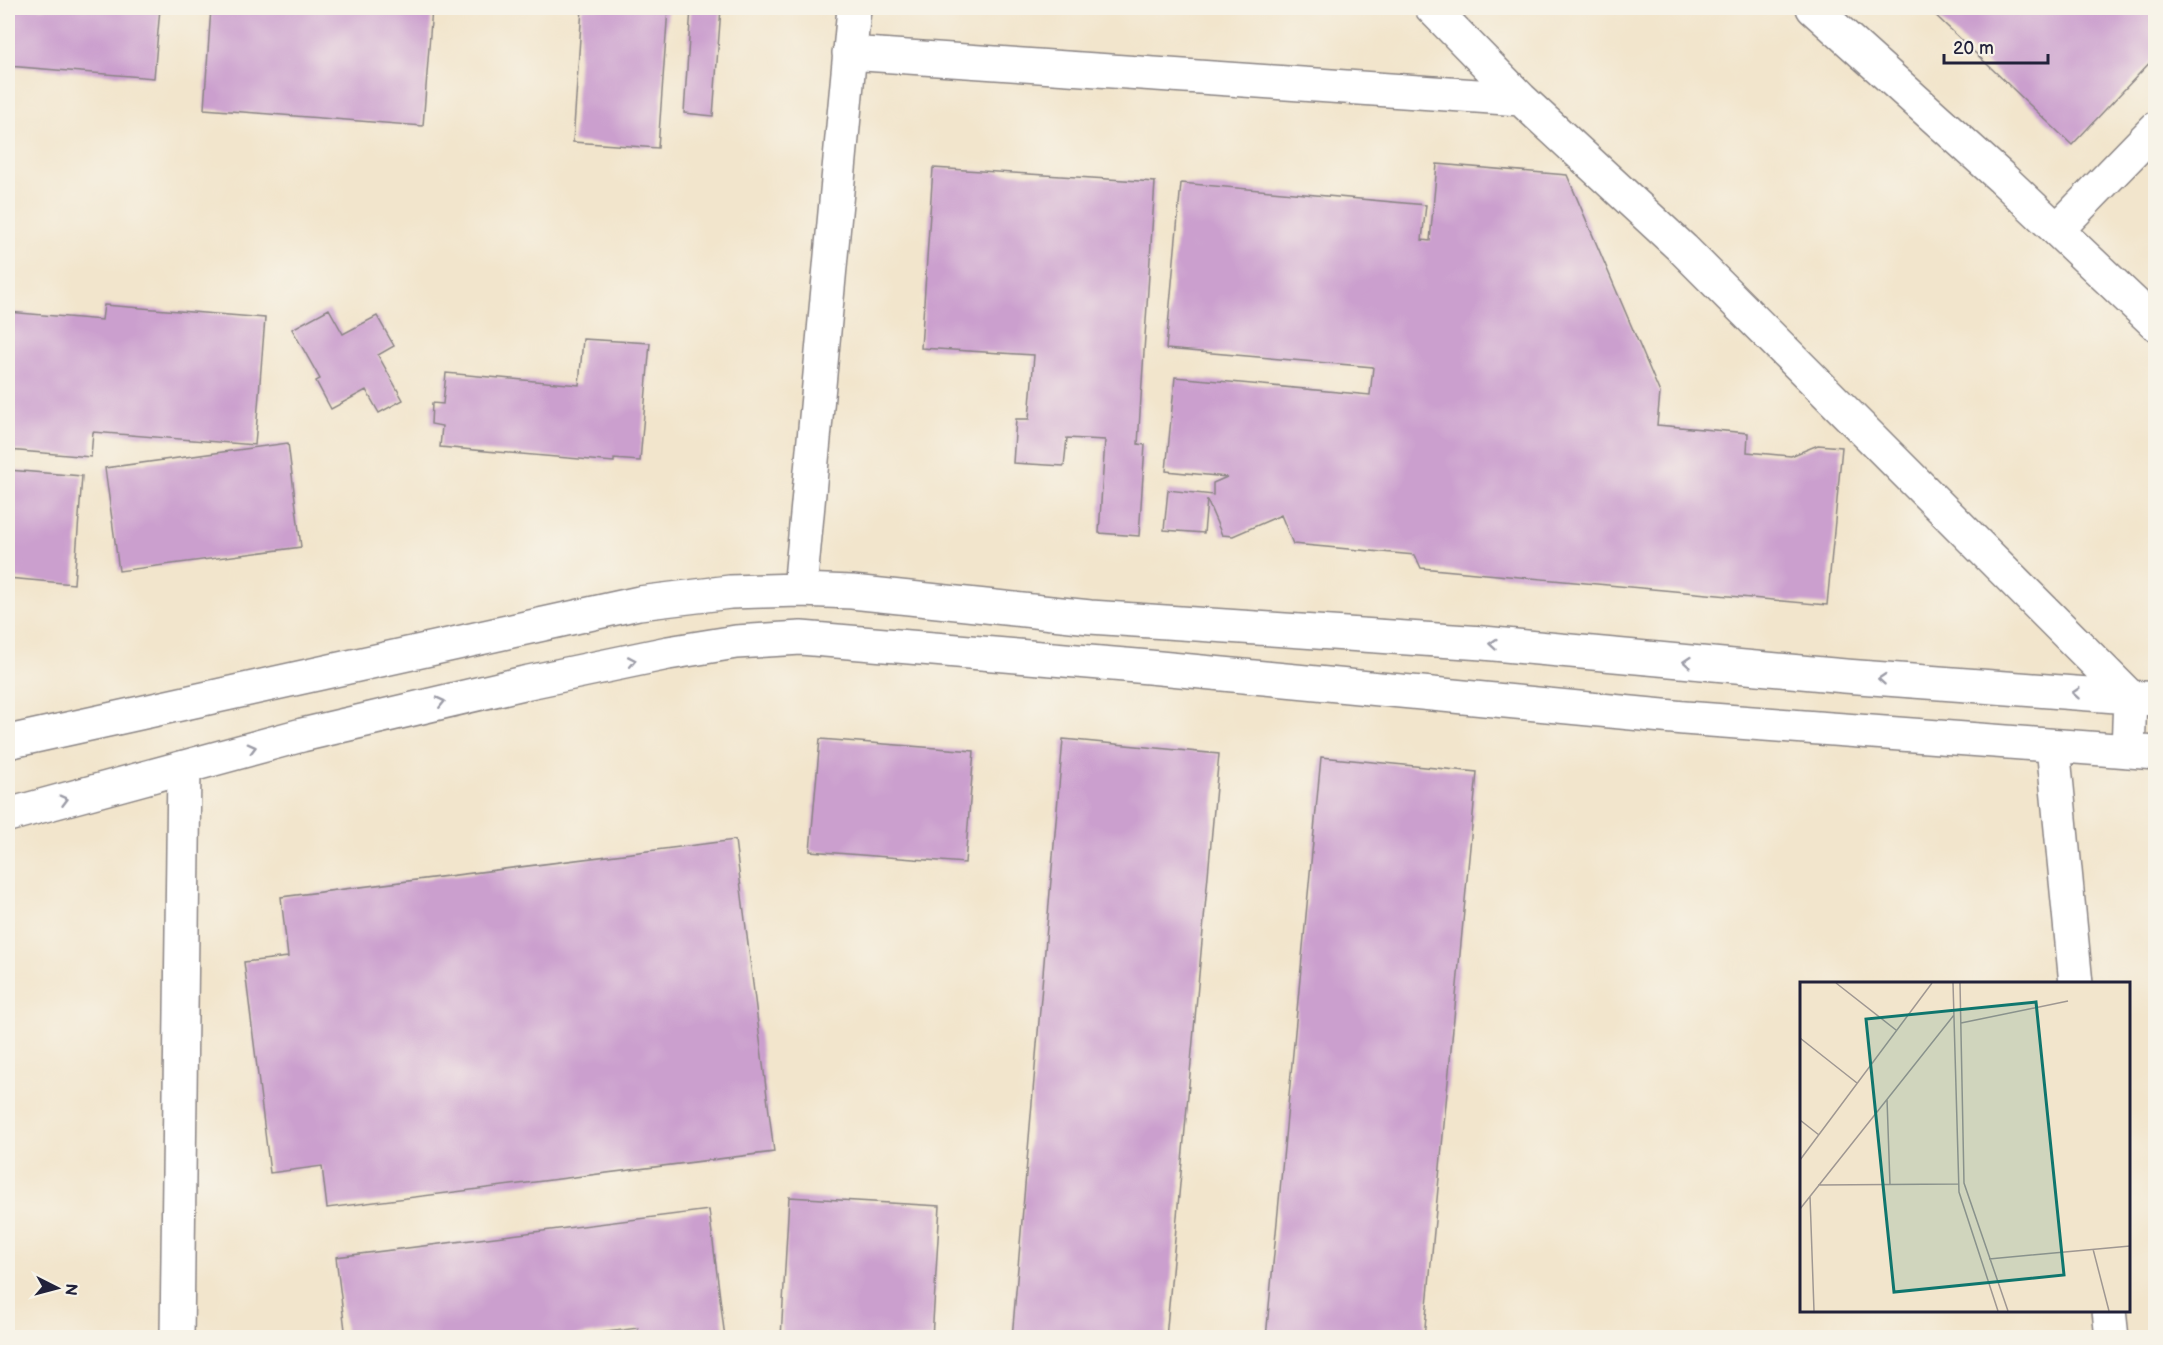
<svg xmlns="http://www.w3.org/2000/svg" width="2163" height="1345" font-family="'Balsamiq Sans',sans-serif">
  <style>
    .building { fill: #cb9fce }
    .lines { fill: none; stroke-linecap: round; stroke-linejoin: round }
    .minor-casing { stroke: #8a8484; stroke-width: 36 }
    .minor { stroke: #fff; stroke-width: 33 }
    .oneway { stroke: #9c9ca7 }
    .inset-road { fill: none; stroke: #9f9792; stroke-width: 1.5 }
    .view { fill: #0f766e; fill-opacity: 0.15; stroke: #0f766e; stroke-width: 3 }
    .inset-edge { fill: none; stroke: #22223b; stroke-width: 3 }
  </style>
  <rect width="100%" height="100%" fill="#f7f3e8"/>
  <filter id="ink" filterUnits="userSpaceOnUse"><feTurbulence type="fractalNoise" baseFrequency=".0167" numOctaves="2"/><feDisplacementMap in="SourceGraphic" scale="12" xChannelSelector="R" yChannelSelector="G"/><feConvolveMatrix kernelMatrix="1 2 1 2 8 2 1 2 1" color-interpolation-filters="sRGB"/></filter>
  <filter id="wash" filterUnits="userSpaceOnUse"><feTurbulence type="fractalNoise" baseFrequency=".008" numOctaves="4" result="noise"/><feDisplacementMap in="SourceGraphic" scale="24" xChannelSelector="R" yChannelSelector="G"/><feGaussianBlur stdDeviation="1.35" result="paint"/><feColorMatrix in="noise" values="0 0 0 0 0 0 0 0 0 0 0 0 0 0 0 0 0 1.4 0 .05"/><feComposite in="paint" operator="in"/></filter>
  <g filter="url(#wash)">
    <rect width="100%" height="100%" fill="#f2e5cc"/>
    <g id="blocks">
      <path class="building" d="M8,8h152l-6,70 -146,-12z
        M211,8h221l-9,118 -219,-17z
        M582,8h86l-10,140 -85,-6z
        M691,8h30l-8,108 -29,-3z
        M1928,8h228v48l-84,89z
        M1437,164l130,11 93,218 -3,32 91,8 -1,19 44,4 27,-11 24,2 -15,158 -406,-37 -6,-13 -122,-11 -12,-29 -48,21 -11,-1 -15,-35 -3,33 -40,-3 4,-40 45,5v-12l14,-6 -61,-6 9,-94 195,18 3,-28 -207,-18 15,-166 245,22 -4,35 8,1z
        M933,168l222,14 -17,262 7,1 -6,91 -40,-3 6,-93 -38,-2 -3,28 -51,-3 3,-44h13l5,-64 -113,-7z
        M104,305l161,13 -10,127 -162,-13 -2,25 -83,-7v-138l94,8z
        M329,309l14,25 34,-18 17,30 -16,9 25,45 -24,13 -13,-23 -35,19 -15,-28 4,-2 -28,-50z
        M583,339l67,4 -10,118 -26,-2v3l-174,-15 2,-21 -11,-2 1,-21 11,1 3,-31 133,12z
        M288,443l13,104 -182,24 -14,-103z
        M8,470l74,6 -8,108 -66,-6z
        M820,739l154,12 -9,112 -155,-12z
        M1063,739l156,15 -53,584h-154z
        M1321,757l156,15 -53,566h-158z
        M735,840l39,312 -447,56 -5,-42 -52,7 -26,-211 44,-5 -7,-60z
        M789,1197l151,9 -8,132h-151z
        M709,1210l16,128h-86l-1,-10 -79,10h-213l-10,-81z"/>
    </g>
  </g>
  <g filter="url(#ink)">
    <use href="#blocks" fill-opacity="0" stroke="#8a8484" stroke-width="1.5"/>
    <g class="lines">
      <g class="minor-casing">
        <path id="minor" d="M1432,8l89,91 162,150 447,448 -2,54
          M1813,8l189,170 154,146
          M849,53l672,46
          M2057,230l99,-102
          M800,590l54,-582
          M8,742l631,-139 91,-11 70,-2 52,2 238,25 393,26 362,33 311,23
          M2053,746l23,238
          M8,815l294,-80 222,-52 144,-30 68,-11 65,-4 348,29 535,51 472,35
          M2109,1310l3,28
          M177,1338l7,-571"/>
      </g>
      <use href="#minor" class="minor"/>
    </g>
    <defs><path id="oneway-chevron" d="M-2-3.5L2.5 0L-2 3.5" fill="none" stroke-width="1.6" stroke-linecap="round" stroke-linejoin="round" transform="scale(1.5)"/></defs>
    <g class="oneway">
      <use href="#oneway-chevron" transform="translate(1493 644) rotate(-175)"/>
      <use href="#oneway-chevron" transform="translate(632 661) rotate(-11)"/>
      <use href="#oneway-chevron" transform="translate(1687 662) rotate(-175)"/>
      <use href="#oneway-chevron" transform="translate(1882 679) rotate(-176)"/>
      <use href="#oneway-chevron" transform="translate(2076 693) rotate(-176)"/>
      <use href="#oneway-chevron" transform="translate(441 702) rotate(-13)"/>
      <use href="#oneway-chevron" transform="translate(252 748) rotate(-15)"/>
      <use href="#oneway-chevron" transform="translate(64 800) rotate(-15)"/>
    </g>
  </g>
  <g transform="translate(1800 982)">
    <rect width="330" height="330" fill="#f2e5cc"/>
    <path class="inset-road" d="M36,1l60,47M153,1l6,209 39,119M160,1l4,200 44,128M161,41l107,-22M0,56l57,45M87,117l3,86M0,138l19,15M0,178l132,-177M18,203l140,-1M10,214l4,115M0,227l154,-194M293,267l16,62M189,277l141,-13"/>
    <path class="view" d="M236,20l28,273 -170,17 -28,-273z"/>
    <rect width="330" height="330" class="inset-edge"/>
  </g>
  <rect width="2163" height="1345" fill="none" stroke="#f7f3e8" stroke-width="30"/>
  <g transform="translate(57 1288) rotate(96)" stroke="#f7f3e8" stroke-width="4.5" paint-order="stroke">
  <path d="M0-4.5L10 22L0 15L-10 22Z" fill="#22223b"/>
  <text y="-9" font-size="16" font-weight="bold" text-anchor="middle" fill="#22223b">N</text>
  </g>
  <path d="M1944 54v9h104v-9" fill="none" stroke="#22223b" stroke-width="3"/>
  <text x="1953" y="54" font-size="18" fill="#22223b" stroke="#f7f3e8" stroke-width="4.5" paint-order="stroke">20 m</text>
</svg>
